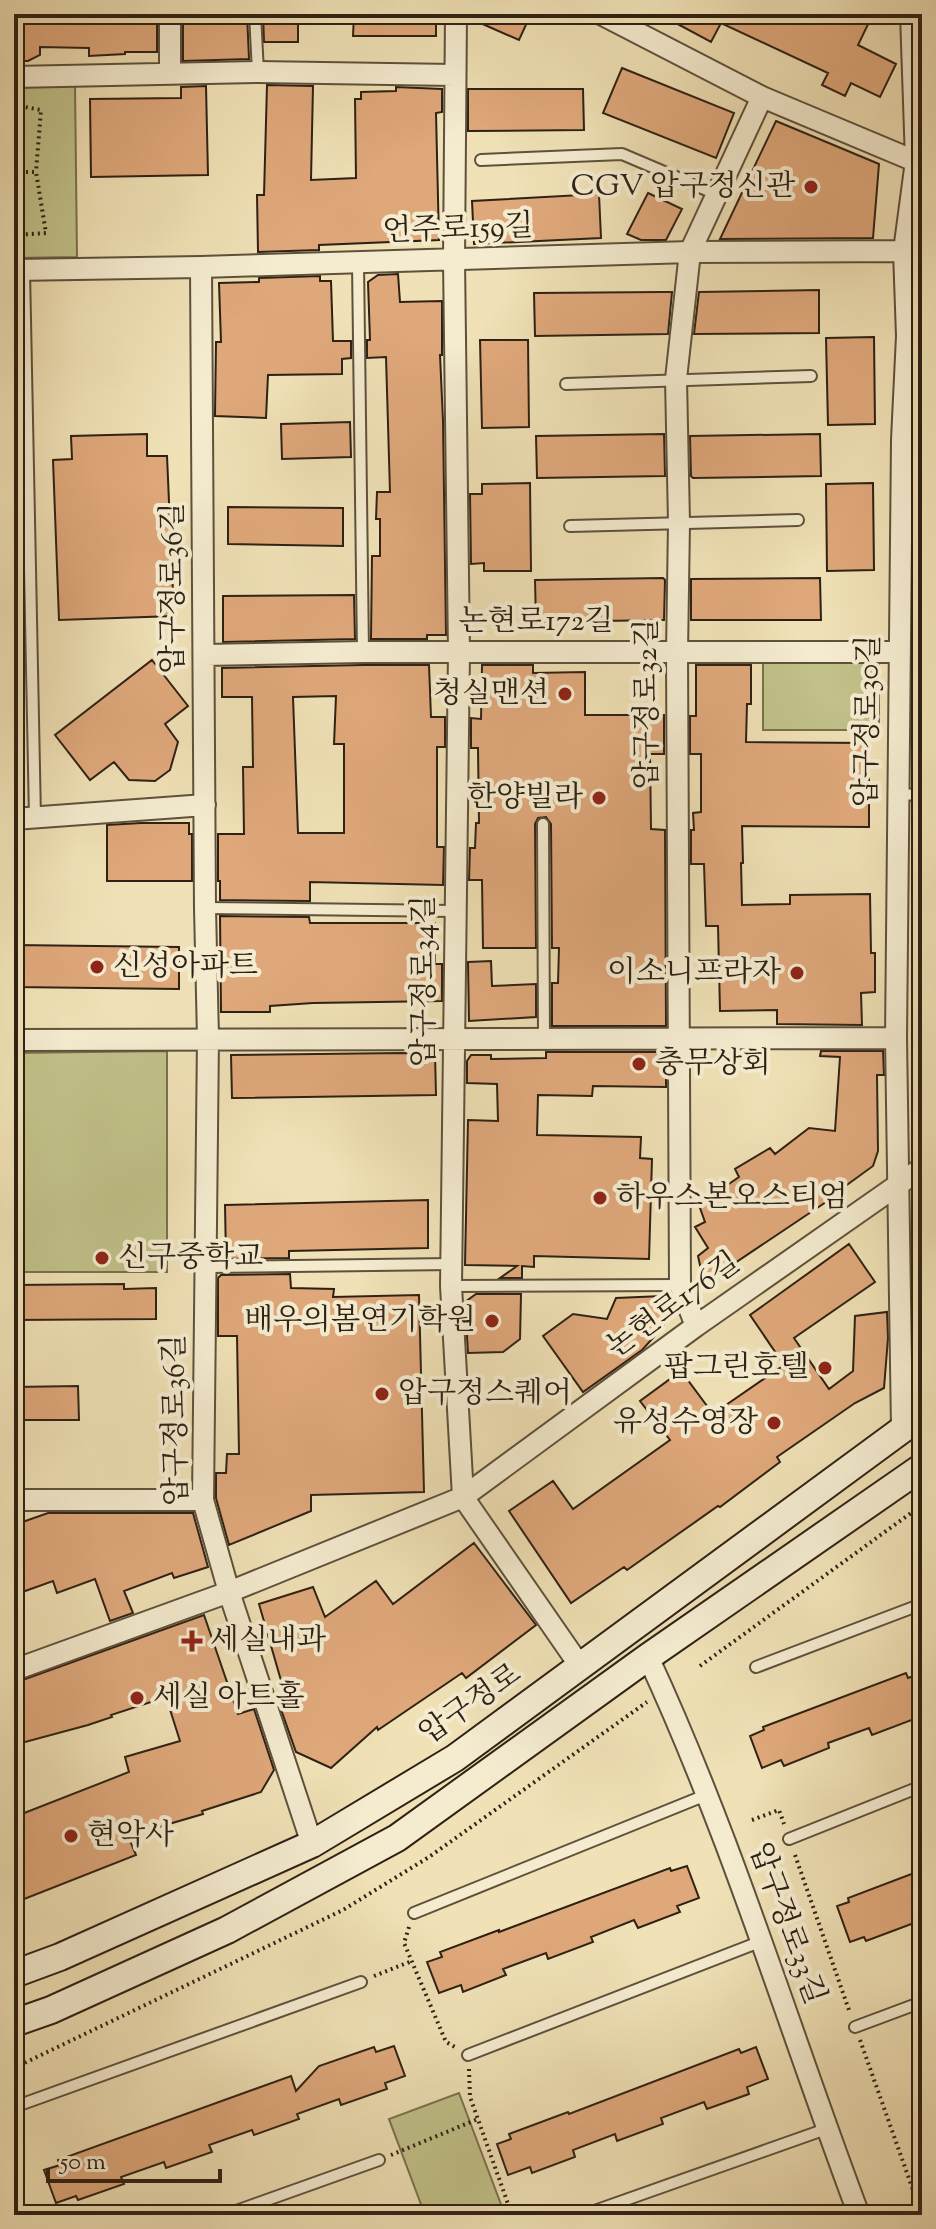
<svg xmlns="http://www.w3.org/2000/svg" width="936" height="2229" font-family="'Sorts Mill Goudy','Noto Serif KR',serif">
  <style>
    .green { fill: #c1c189; stroke: #78714e; stroke-width: 2 }
    .building { fill: #dfa87b; stroke: #2e2114; stroke-width: 2; fill-rule: evenodd }
    .lines { fill: none; stroke-linecap: round; stroke-linejoin: round }
    .lane-casing { stroke: #5e513c; stroke-width: 14 }
    .street-casing { stroke: #5e513c; stroke-width: 24 }
    .secondary-casing { stroke: #2e2114; stroke-width: 30 }
    .path { stroke: #2e2114; stroke-width: 4; stroke-dasharray: 2 4; stroke-linecap: butt }
    .lane { stroke: #f5ecd0; stroke-width: 10 }
    .street { stroke: #f5ecd0; stroke-width: 20 }
    .secondary { stroke: #f5ecd0; stroke-width: 26 }
    .poi-dot { fill: #8f2418; stroke: #f5ecd0; stroke-width: 3 }
    .labels { text-anchor: middle; dominant-baseline: central; stroke-width: 8; stroke-linejoin: round; paint-order: stroke }
    .poi-label { font-size: 30px; fill: #2e2114; stroke: #f5ecd0; text-anchor: start }
    .street-label { font-size: 30px; fill: #2e2114; stroke: #f5ecd0 }
  </style>
  <rect width="100%" height="100%" fill="#f0e1b6"/>
  <filter id="stains"><feTurbulence type="fractalNoise" baseFrequency=".0025" numOctaves="4"/><feColorMatrix values="0 0 0 0 .2 0 0 0 0 .09 0 0 0 0 .02 0 0 0 .5 -.17"/></filter>
  <radialGradient id="worn" r=".72"><stop offset=".6" stop-color="#630" stop-opacity="0"/><stop offset="1" stop-color="#630" stop-opacity=".3"/></radialGradient>
  <path class="green" d="M75,85l2,172 -63,1v-172z
    M763,659h116v71h-116z
    M167,1051v221h-153v-219z
    M459,2093l46,122h-80l-36,-96z"/>
  <path class="building" d="M14,14h143v38h-32v2l-36,2v-8l-49,-1v8l-12,6h-14z
    M213,14h34l2,45 -66,2v-37h30z
    M263,14h35v28h-34z
    M354,14h82v22h-83z
    M469,14h62l-12,26 -50,-22z
    M659,14h214l-15,31 38,19 -16,33 -29,-14 -6,13 -23,-11 6,-12 -107,-50 -10,19z
    M622,68l112,45 -18,45 -113,-45z
    M267,85l46,1 -2,94 45,-2 -1,-79h6v-7l35,-1v-4l46,2v23l-6,1 3,127 -120,5v5l-61,2 -1,-57h7z
    M206,86l2,89 -117,2 -1,-78 91,-1v-11z
    M468,89h115l1,41 -116,1z
    M776,121l103,43 -6,74 -153,1z
    M648,193l34,16 -16,31h-25l-14,-6z
    M599,194l2,44 -127,6 -2,-43z
    M398,274l2,28 42,-1v54h-2l3,66 3,214h-19v4h-56l1,-83h8v-37h-4l1,-27h13l-4,-135 -19,1v-18h3l-2,-58 10,-7z
    M320,276v5h11l2,60h18v17l-9,1v15l-74,1 -2,43 -51,-2 1,-74h5l-2,-59 40,-1v-4z
    M819,290v43l-125,1 5,-42z
    M662,292h10l-4,42 -133,2 -1,-43z
    M874,337l1,87 -47,1 -2,-87z
    M480,340h48l1,87 -47,1z
    M350,422l1,35 -69,2 -1,-35z
    M147,434v22h20l7,160 -115,4 -6,-160 19,-1 -1,-23z
    M664,434l1,42 -128,2 -1,-42z
    M820,434l1,42 -128,2 -2,-2 -1,-40z
    M530,483l1,88h-47v-8l-13,1 -1,-70h12v-10z
    M873,483l1,87 -47,1 -1,-87z
    M228,507l115,1v38l-115,-2z
    M663,578l2,2 -1,40 -128,2 -1,-42z
    M820,578l1,42h-130v-41z
    M354,595l1,44 -132,3v-46z
    M152,660l36,46 -23,18 13,18 -8,28 -15,11 -26,-1 -15,-18 -24,18 -35,-45z
    M363,665h66l2,52h14v30h-8v100h7l-1,38 -133,-3v19l-90,-1v-19h-2v-47h26l-1,-67h10l-1,-70h-30v-29zM336,696l-2,48h10v89h-46l-5,-136z
    M482,665h51v8l52,-1v43h79v39h-14l1,75 14,1 1,196h-114v-43h6l1,-35h-7l-1,-124 -5,-7 -8,1 -3,6 1,124h-53l-1,-68h-13l1,-32h5l1,-25h3l-1,-75h-7v-30l10,1z
    M696,665h55v39h-4l-1,38 123,1v84l-127,-1 1,37h-2l1,42 48,-1v-9l80,-1 1,59h4v39l-14,1 1,32 -85,-1v-14l-57,1 -2,-85h-12l-2,-62h-13v-34h3l-1,-17 8,-1v-58h-11v-38h6z
    M141,823h48v11h3v47h-85v-56z
    M220,916l89,1 1,6h125v41h7v37l-129,2 -43,3v6h-49z
    M14,945l165,2v42l-165,-2z
    M491,961l1,25 44,-2v33l-67,4 -1,-59z
    M821,1051h62l1,24h-7l1,76 -5,15 -33,24 1,2 -124,83 -7,1 -9,-6 -3,-14 10,-8 -13,-21 10,-5 -5,-14 10,-11 29,-20 -4,-8 35,-21 5,6 34,-26 26,3 5,-74 -20,-1z
    M546,1052h120v35l-73,-1 -1,10 -54,-1 -1,40 104,2 -1,21 12,1 -3,100 -115,-3v11l-12,-1v12h-22l17,-12 -52,-1 3,-145 30,1 -1,-37 -30,-1v-22l4,-6h20v4l55,-1z
    M402,1053l33,1 1,41 -204,3 -1,-43z
    M428,1200v48l-139,3v7l-63,1 -1,-54z
    M849,1244l26,38 -81,56 35,51 24,-18 2,-55 32,-4 1,26 -4,50 -29,15 -78,54 3,5 -60,45 -2,-1 -91,64 -3,-3 -53,36 -62,-92 44,-30 20,28 97,-69 -30,-39 41,-30 32,43 71,-49 -34,-50z
    M290,1274l1,14 43,1 -1,8 86,-2 5,197 -113,3v16l-82,34 -13,-47v-25h10l1,-19h12l-2,-118h-19v-58l3,-3z
    M124,1284v5l32,-1v31l-142,1v-35z
    M476,1294h45l-1,45 -17,13 -35,1 -3,-51z
    M662,1296l2,30 -22,24 -59,42 -40,-56 30,-22 34,5 9,-21z
    M78,1386l1,34h-65v-33z
    M48,1513h145l15,54 -34,11 -2,-5 -48,18 9,22 -23,8 -15,-42 -38,14 -4,-12 -39,14v-70z
    M474,1543l62,82 -70,53 -4,-5 -84,57 -1,-3 -46,41 -35,-16 -18,-51 8,-3 -27,-94 54,-17 12,30 51,-36 17,23z
    M204,1615l34,99 16,-5 20,61 -13,22 -59,19 1,3 -75,22 8,19 -122,48v-86l115,-45 -4,-15 55,-16 -14,-44 -55,18 1,2 -24,8 -74,20v-62z
    M906,1673l2,5 14,-5v37l-7,2 2,6 -45,17 -3,-7 -41,15 1,5 -45,18 -3,-6 -19,8 -12,-32 14,-6 -1,-3z
    M687,1866l12,32 -22,8 3,6 -42,16 -4,-8 -43,17 2,5 -45,17 -2,-6 -43,16 3,6 -43,17 -2,-7 -22,8 -12,-31 15,-5 -2,-5 59,-22v2l171,-64 1,3z
    M922,1870v50l-56,21 -2,-4 -14,5 -13,-36 12,-4 -1,-4z
    M394,2046l11,30 -20,7 2,6 -46,16 -2,-6 -42,15 2,5 -45,16 -2,-5 -43,15 3,7 -46,16 -2,-6 -43,15 3,7 -46,16 -2,-4 -20,7 -12,-33 16,-5 -2,-5 233,-84 5,15 23,-25 55,-19 2,5z
    M756,2047l12,32 -21,8 2,7 -42,15 -3,-7 -43,16 2,6 -46,17 -2,-7 -42,16 2,7 -43,16 -2,-6 -22,8 -11,-31 14,-5 -2,-5 59,-22 1,2 170,-65 2,4z"/>
  <g class="lines">
    <g class="lane-casing">
      <path id="lane" d="M255,14l3,58
        M481,160l141,-6 94,40
        M358,263l5,389
        M24,270l11,548
        M566,384l245,-8
        M570,526l228,-6
        M897,794l25,1
        M543,824l1,213
        M205,908l250,3
        M207,1267l245,-3
        M451,1286l229,-1
        M756,1667l166,-63
        M789,1839l133,-53
        M414,1913l292,-118
        M855,2027l67,-25
        M468,2055l294,-114
        M14,2107l347,-125
        M918,2205l4,-2
        M225,2215l154,-55
        M583,2215l243,-86"/>
    </g>
    <g class="street-casing">
      <path id="street" d="M456,14l-2,246 5,392 -8,634 12,211 117,169
        M601,14l161,83 160,67
        M170,73v-59
        M14,77l244,-5 196,3
        M201,267l4,641 3,130 -5,462 26,92 83,252
        M14,270l187,-3 489,-15 214,-1
        M205,655l158,-3h537
        M14,819l191,-14
        M14,1040l882,-2
        M696,1326l-16,-41 -3,-632 2,-130 -3,-144 14,-127 72,-155
        M902,1429l-6,-391 6,-598 5,-104 -3,-85 12,-90 -5,-147
        M14,1500h189
        M648,1657c84,181 141,372 211,558
        M14,1670l215,-78 234,-95 233,-171 226,-158"/>
    </g>
    <g class="secondary-casing">
      <path id="secondary" d="M14,1974l46,-17 252,-113 143,-86 467,-343
        M14,2023l37,-13 176,-80 170,-92 251,-181 274,-190"/>
    </g>
    <path class="path" d="M14,105l27,5 -5,62
      M14,172h22l10,61 -32,2
      M700,1666l222,-161
      M752,1820l27,-10 5,14
      M795,1855l55,158
      M409,1927l-5,16 42,99 9,5
      M374,1976l38,-15
      M860,2040l53,150
      M14,2068l329,-158 86,-53 218,-155
      M469,2069l1,28 42,118
      M391,2155l87,-36"/>
    <use href="#lane" class="lane"/>
    <use href="#street" class="street"/>
    <use href="#secondary" class="secondary"/>
  </g>
  <g class="poi-dot">
    <circle cx="811" cy="187" r="8"/>
    <circle cx="565" cy="694" r="8"/>
    <circle cx="599" cy="798" r="8"/>
    <circle cx="97" cy="967" r="8"/>
    <circle cx="797" cy="973" r="8"/>
    <circle cx="639" cy="1064" r="8"/>
    <circle cx="600" cy="1198" r="8"/>
    <circle cx="102" cy="1258" r="8"/>
    <circle cx="492" cy="1321" r="8"/>
    <circle cx="825" cy="1368" r="8"/>
    <circle cx="382" cy="1394" r="8"/>
    <circle cx="774" cy="1423" r="8"/>
    <path d="M188 1629h8v8h8v8h-8v8h-8v-8h-8v-8h8z"/>
    <circle cx="137" cy="1698" r="8"/>
    <circle cx="71" cy="1836" r="8"/>
  </g>
  <g class="labels">
    <g class="poi-label">
      <text x="795" y="187" text-anchor="end">CGV 압구정신관</text>
      <text x="549" y="694" text-anchor="end">청실맨션</text>
      <text x="583" y="798" text-anchor="end">한양빌라</text>
      <text x="113" y="967">신성아파트</text>
      <text x="781" y="973" text-anchor="end">이소니프라자</text>
      <text x="655" y="1064">충무상회</text>
      <text x="616" y="1198">하우스본오스티엄</text>
      <text x="118" y="1258">신구중학교</text>
      <text x="476" y="1321" text-anchor="end">배우의봄연기학원</text>
      <text x="809" y="1368" text-anchor="end">팝그린호텔</text>
      <text x="398" y="1394">압구정스퀘어</text>
      <text x="758" y="1423" text-anchor="end">유성수영장</text>
      <text x="210" y="1641">세실내과</text>
      <text x="153" y="1698">세실 아트홀</text>
      <text x="87" y="1836">현악사</text>
    </g>
    <g class="street-label">
      <text transform="translate(458 230) rotate(-2)">언주로159길</text>
      <text transform="translate(174 588) rotate(-90)">압구정로36길</text>
      <text x="536" y="622">논현로172길</text>
      <text transform="translate(648 704) rotate(-90)">압구정로32길</text>
      <text transform="translate(869 721) rotate(-89)">압구정로30길</text>
      <text transform="translate(425 981) rotate(-90)">압구정로34길</text>
      <text transform="translate(674 1306) rotate(-36)">논현로176길</text>
      <text transform="translate(177 1420) rotate(-91)">압구정로36길</text>
      <text transform="translate(471 1705) rotate(-35)">압구정로</text>
      <text transform="translate(786 1924) rotate(70)">압구정로33길</text>
    </g>
  </g>
  <rect width="936" height="2229" fill="none" stroke="#f0e1b6" stroke-width="48"/>
  <rect x="16" y="16" width="904" height="2197" fill="none" stroke="#2e2114" stroke-width="4"/>
  <rect x="24" y="24" width="888" height="2181" fill="none" stroke="#2e2114" stroke-width="2"/>
  <path d="M48 2169v12h172v-12" fill="none" stroke="#2e2114" stroke-width="4"/>
  <text x="60" y="2169" font-size="24" fill="#2e2114" stroke="#f5ecd0" stroke-width="6" paint-order="stroke">50 m</text>
  <rect width="100%" height="100%" filter="url(#stains)"/>
  <rect width="100%" height="100%" fill="url(#worn)"/>
</svg>
